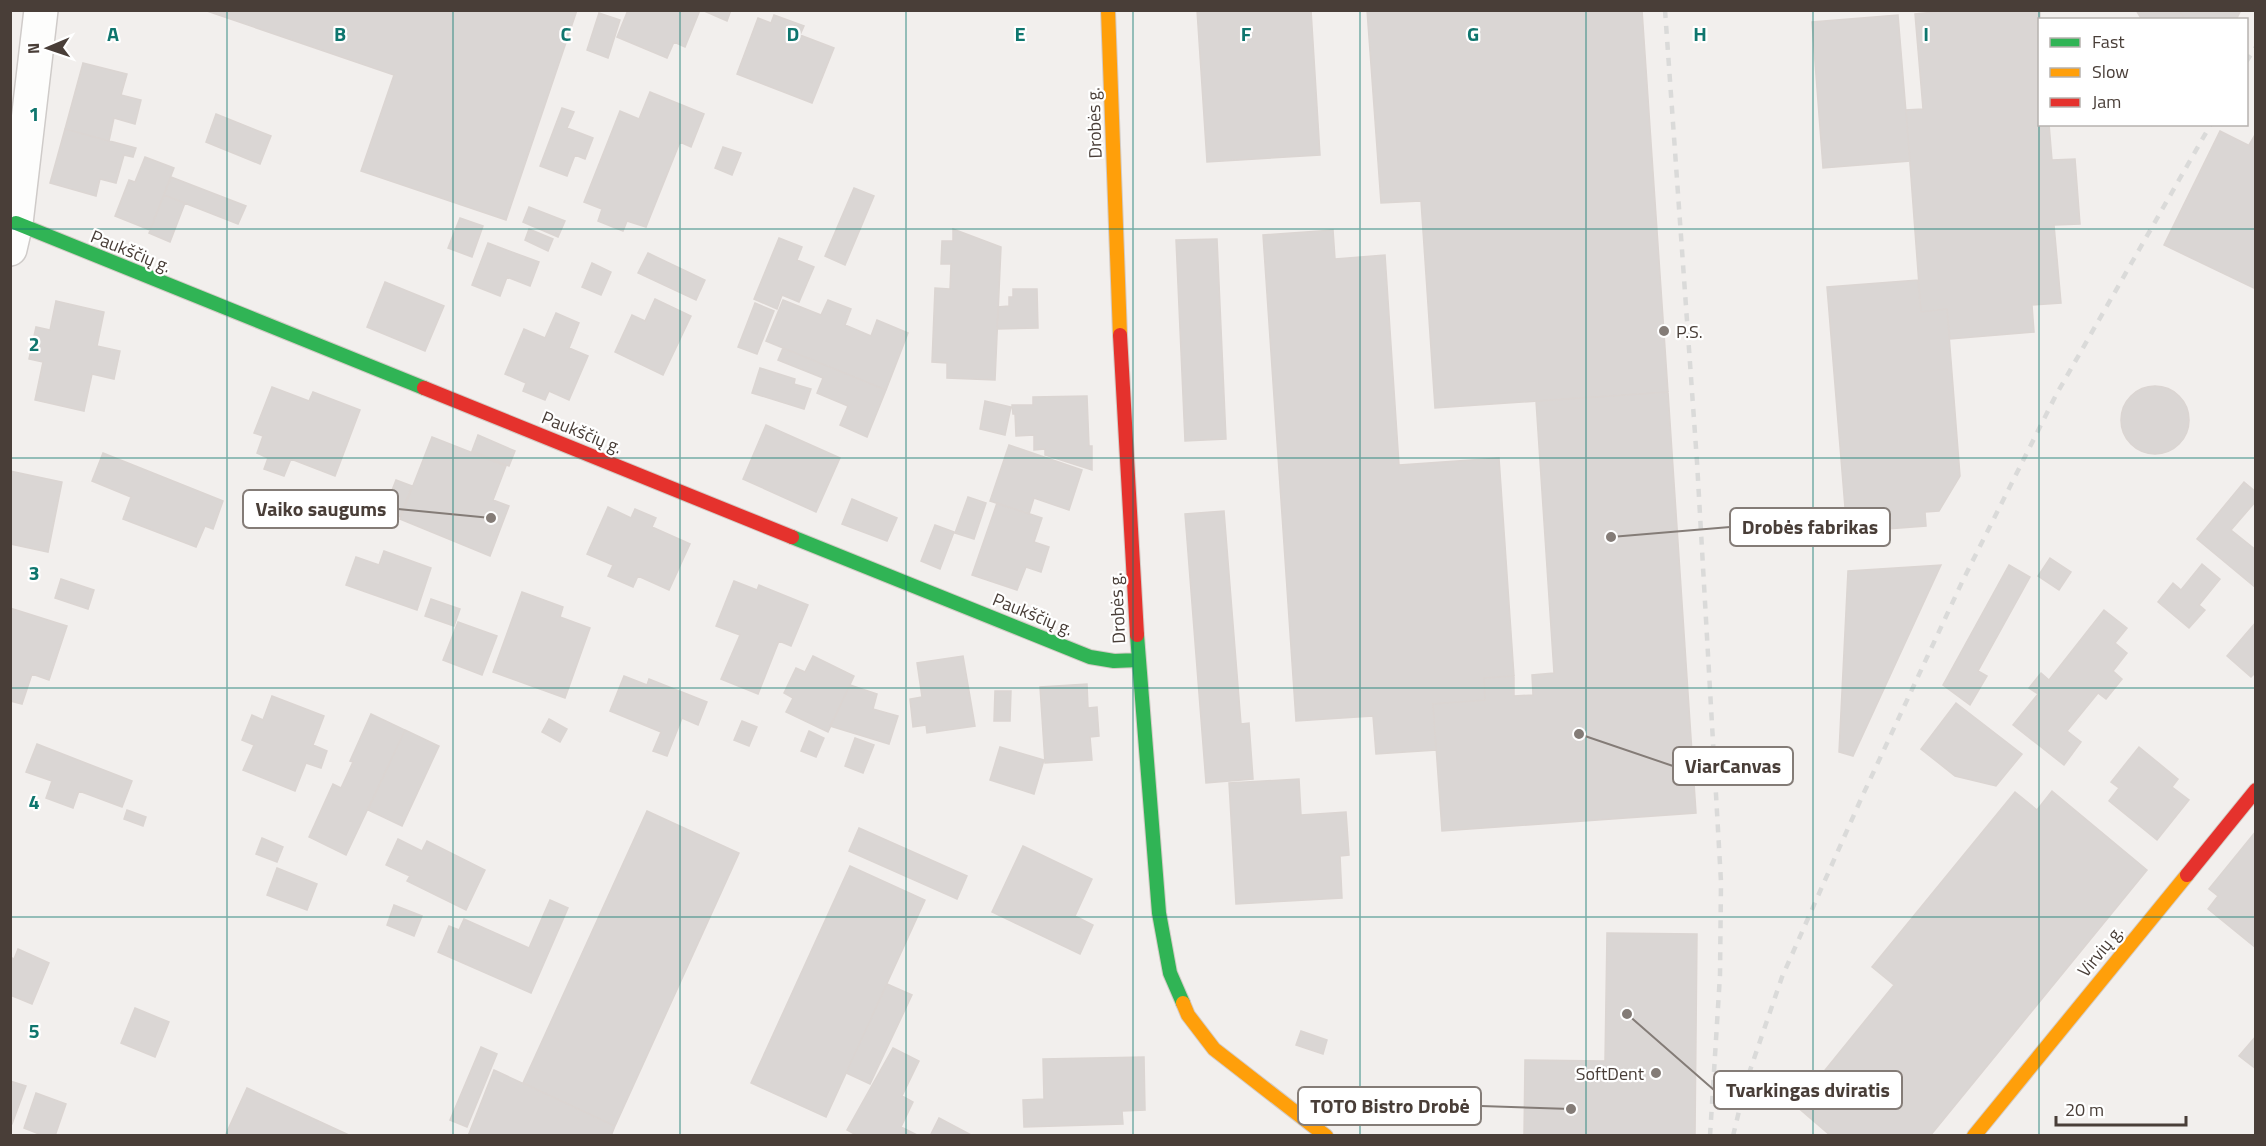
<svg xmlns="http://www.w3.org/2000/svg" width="2266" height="1146" font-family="'Titillium Web',sans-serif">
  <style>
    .building { fill: #dad6d4; stroke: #dbd5d2; stroke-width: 1.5 }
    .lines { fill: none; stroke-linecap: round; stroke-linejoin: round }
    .street-casing { stroke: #cfcbc9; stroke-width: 36 }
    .fast-casing { stroke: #d3cbc5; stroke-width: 16 }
    .slow-casing { stroke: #d3cbc5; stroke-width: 16 }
    .jam-casing { stroke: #d3cbc5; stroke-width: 16 }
    .street { stroke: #fdfdfc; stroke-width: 33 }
    .fast { stroke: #30b455; stroke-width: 14 }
    .slow { stroke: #ff9f0a; stroke-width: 14 }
    .jam { stroke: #e5322d; stroke-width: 14 }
    .rail { stroke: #dadad9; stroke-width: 4.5; stroke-dasharray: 8 8; stroke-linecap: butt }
    .grid { fill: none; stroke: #0f766e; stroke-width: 1.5; stroke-opacity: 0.55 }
    .poi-dot { fill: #847c77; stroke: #fff; stroke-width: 2 }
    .labels { text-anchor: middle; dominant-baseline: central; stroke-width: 4.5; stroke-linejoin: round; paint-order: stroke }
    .street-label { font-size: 18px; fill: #493e38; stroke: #fff }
    .poi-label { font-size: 18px; fill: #493e38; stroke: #fff; text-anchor: start }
    .grid-label { font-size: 20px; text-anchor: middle; font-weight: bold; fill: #0f766e; stroke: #fff; stroke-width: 4.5; stroke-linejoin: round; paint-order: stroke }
    .leader { fill: none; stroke: #847c77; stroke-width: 2 }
    .callout-dot { fill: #847c77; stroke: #fff; stroke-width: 2 }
    .callout { fill: #fff; stroke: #847c77; stroke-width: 2 }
    .callout-label { font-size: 20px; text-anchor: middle; font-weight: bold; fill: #493e38 }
  </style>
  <rect width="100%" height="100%" fill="#f2efed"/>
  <path class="building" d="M204,10h373l-71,210 -145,-49 33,-96z
    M628,10h72l-15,37 -11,-5 -7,16 -50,-21z
    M702,10h29l-4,11z
    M1197,10h114l9,145 -113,7z
    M1367,10h275l26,382 -233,16 -14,-207 -40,2z
    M1955,10h85v114h9l3,36 23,-1 5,65 -26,1 7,78 -29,2 2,27 -84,7 -3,-30 -26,3 -15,-202 17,-1 -8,-95z
    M2136,10h43l6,10h-43z
    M2179,10h62l-5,10h-51z
    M599,13l21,7 -12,38 -21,-8z
    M774,15l30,11 -4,9 34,13 -22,55 -75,-29 21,-56 13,5z
    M1898,15l12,146 -87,7 -11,-146z
    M83,63l44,11 -6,21 20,5 -6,24 -21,-6 -5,23 -44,-12z
    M650,92l54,22 -13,33 -11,-5 -34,85 -19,-6 -4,10 -25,-10 4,-12 -18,-7 36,-91 19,8z
    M562,108l12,4 -7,16 26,10 -8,21 -10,-4 -8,21 -27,-10z
    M216,114l55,22 -11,28 -54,-22z
    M65,129l71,19 -3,9 -9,-2 -8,28 -16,-4 -4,17 -46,-13z
    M2220,131l36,18v140l-92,-44z
    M2256,133v16l-7,-4z
    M723,147l18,6 -9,22 -17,-7z
    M145,157l29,11 -24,62 -35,-14 14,-36 6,2z
    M171,177l75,29 -8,18 -74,-29z
    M854,188l20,8 -29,69 -20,-9z
    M164,195l21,8 -15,39 -21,-9z
    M529,207l36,14 -7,16 -35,-15z
    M460,218l23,8 -11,31 -24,-9z
    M529,229l24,10 -5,12 -23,-11z
    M953,229l48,18 -6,133 -48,-2v-15l-15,-1 3,-74 15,1 1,-25h-10l1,-23h11z
    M1333,230l2,29 50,-4 14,210 100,-7 15,218 -30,2 1,22 -52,4 3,46 -60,4 -3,-38 -77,5 -33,-486z
    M779,238l23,9 -5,13 17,7 -15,35 -17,-7 -5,14 -23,-10z
    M1217,239l9,200 -41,2 -9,-201z
    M488,243l51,19 -9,24 -23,-9 -7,19 -28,-11z
    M648,253l57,27 -9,20 -58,-27z
    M592,263l19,9 -10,23 -19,-8z
    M1918,280l3,32 26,-3 13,167 -21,35 -14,1 1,14 -79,6 -20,-245z
    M385,282l59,24 -19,45 -58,-24z
    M1013,289h24l1,39 -41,1 1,-22 11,-1v-9h4z
    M655,299l36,17 -28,59 -48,-23 17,-37 13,6z
    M783,300l38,15 7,-15 23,9 -6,16 26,11 6,-16 31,13 -22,57 -120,-49z
    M56,301l48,11 -7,34 23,5 -6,28 -22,-5 -8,37 -49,-11 8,-38 -14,-3 7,-32 14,3z
    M755,303l19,8 -17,43 -19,-7z
    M556,313l23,10 -10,25 19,8 -19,44 -20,-9 -4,9 -22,-9 3,-8 -21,-9 19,-45 21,9z
    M783,348l103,42 -19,47 -27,-12 8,-19 -31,-13 6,-15 -45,-18z
    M760,368l35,11 -1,5 17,5 -7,20 -52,-16z
    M2121 420a34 34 0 1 1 68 0a34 34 0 1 1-68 0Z
    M272,387l37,14 4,-9 47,18 -25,66 -44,-17 -7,17 -20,-7 4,-11 -11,-5 6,-17 -9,-3z
    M1668,392l28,421 -254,18 -9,-127 52,-4 -1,-22 30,-2v20l19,-1 -1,-20 22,-2 -18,-272z
    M1087,396l2,50h3v24l-47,-15v-6l-11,1v-15l-18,1 -1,-22h-2l-1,-9h21v-8z
    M985,401l26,6 -6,28 -25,-6z
    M766,425l74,33 -24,54 -73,-33z
    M478,435l37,16 -6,15 -37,-15z
    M432,437l74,29 -13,34 16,6 -19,50 -90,-37z
    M1009,445l73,25 -13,40 -35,-12 -5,16 -39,-13z
    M103,453l120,48 -10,28 -8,-3 -9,21 -73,-28 8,-22 -39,-16z
    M10,471l52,11 -14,70 -38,-8z
    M396,480l16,6 -12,31 -16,-6z
    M2244,482l12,10v9l-25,29 25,20v38l-59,-49z
    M968,497l18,6 -12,36 -19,-6z
    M852,499l45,19 -10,23 -45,-17z
    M997,503l45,15 -8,24 15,5 -8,25 -15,-5 -9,23 -45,-15z
    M608,507l23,11 4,-9 21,9 -4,9 38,17 -21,46 -31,-14 -5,11 -25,-11 5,-11 -26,-11z
    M1224,511l17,213 8,-1 4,56 -47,4 -21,-269z
    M935,525l19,7 -14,37 -19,-8z
    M384,551l47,17 -14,42 -71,-25 10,-28 23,8z
    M2050,558l21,14 -12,18 -21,-14z
    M2202,564l18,15 -21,26 6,5 -16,18 -31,-26 15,-19 8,7z
    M1941,565l-88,191 -14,-4 9,-181z
    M2009,565l21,12 -52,94 9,5 -17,29 -27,-20z
    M61,579l33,11 -6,19 -33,-11z
    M734,581l23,9 2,-5 49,20 -17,41 -12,-5 -21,53 -37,-15 19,-44 -24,-9z
    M522,592l41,15 -3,10 30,11 -25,70 -72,-26z
    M431,599l29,10 -6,17 -29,-10z
    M10,608l57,18 -18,54 -17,-6 -10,30 -12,-3z
    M2104,610l23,18 -12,15 12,10 -14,18 9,8 -16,20 -8,-6 -31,38 14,11 -17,23 -51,-40 25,-31 -9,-6 12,-15 8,7z
    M458,622l39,14 -15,39 -39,-15z
    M2256,622v50l-5,5 -24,-21z
    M813,656l41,20 -26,56 -42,-20 7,-14 -9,-5 12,-25 9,4z
    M963,656l12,70 -48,7 -1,-8 -13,2 -3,-28 12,-2 -5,-34z
    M624,676l23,9 2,-6 58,23 -9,23 -16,-7 -15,38 -14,-5 8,-19 -51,-21z
    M1087,684l1,24 9,-1 2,29 -9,1 2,23 -47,3 -5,-76z
    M850,685l27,9 -4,15 25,7 -9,28 -59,-18z
    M995,691h16l-1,30h-16z
    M272,696l52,20 -11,29 14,6 -6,17 -15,-5 -11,28 -52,-21 11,-25 -12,-5 10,-25 11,5z
    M1956,703l66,51 -26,32 -41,-10 -34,-27z
    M371,714l34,16 -59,125 -37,-18 24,-53 8,4 12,-26 -3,-1z
    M549,719l18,10 -7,13 -18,-10z
    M742,721l15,6 -8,19 -15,-6z
    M405,730l34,16 -37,80 -34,-16z
    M809,731l15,7 -8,19 -15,-6z
    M855,738l19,7 -11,28 -18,-7z
    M37,744l95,37 -10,26 -43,-16 -6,17 -27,-10 6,-17 -26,-9z
    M1000,747l44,13 -10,34 -44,-14z
    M2139,747l39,32 -6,8 17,13 -32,40 -48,-39 10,-13 -8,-6z
    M1299,779l2,36 45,-3 3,43 -9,1 2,42 -106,6 -7,-121z
    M2052,791l95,79 -217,266h-99l-35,-30 98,-121 -22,-18 143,-175 22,18z
    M127,810l19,7 -3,9 -19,-7z
    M647,811l92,42 -124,273 -92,-43z
    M859,828l108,48 -10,23 -108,-48z
    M2256,831v117l-48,-39 10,-13 -9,-7z
    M262,838l21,9 -6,15 -21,-8z
    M398,839l24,12 5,-10 58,29 -19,40 -59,-29 3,-5 -24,-11z
    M1023,846l69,33 -17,37 18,9 -13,29 -88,-42z
    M850,866l75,34 -99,217 -75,-34z
    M277,868l40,16 -10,26 -40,-15z
    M550,900l18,8 -37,85 -93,-41 11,-26 10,4 5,-11 65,29z
    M394,905l28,11 -8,20 -27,-11z
    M1607,933l90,1 -2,202h-171l1,-76 80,1z
    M18,949l31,14 -17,41 -22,-9v-38l4,2z
    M887,984l25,11 -42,89 -24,-11z
    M135,1008l34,14 -14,35 -34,-14z
    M1301,1031l26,9 -4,14 -27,-9z
    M2256,1036v33l-17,-13z
    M481,1047l16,7 -30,73 -17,-7z
    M893,1048l26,13 -17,35 11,6 -12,25 18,9h-61l-11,-6z
    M1144,1057l1,53 -23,1 1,13 -99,3 -1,-27 21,-1 -1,-40z
    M494,1070l121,56 -4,10h-143z
    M10,1081l16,5 -14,38h-2z
    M247,1088l104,48h-126z
    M36,1093l30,11 -11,32h-11l-20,-8z
    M939,1118l34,18h-43z"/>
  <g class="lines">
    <g class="street-casing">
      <path id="street" d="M10,249l6,-26 25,-213"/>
    </g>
    <g class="fast-casing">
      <path id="fast" d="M16,223l408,165
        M792,537l298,120 24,4 24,-1
        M1137,635l22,278 11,60 13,30"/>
    </g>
    <g class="slow-casing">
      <path id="slow" d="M1108,10l12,325
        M1183,1003l5,12 26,34 112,87
        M1974,1136l213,-261"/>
    </g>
    <g class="jam-casing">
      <path id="jam" d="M1120,335l17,300
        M424,388l368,149
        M2187,875l69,-85"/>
    </g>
    <use href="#street" class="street"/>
    <use href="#fast" class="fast"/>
    <use href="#slow" class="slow"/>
    <use href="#jam" class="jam"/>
    <path class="rail" d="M1665,10l32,452 24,420 -1,93 -10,161
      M2246,62l10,-15
      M1733,1136l13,-54 36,-105 79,-178 102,-219 93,-185 155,-271"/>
  </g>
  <path class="grid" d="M227,10v1126M453,10v1126M680,10v1126M906,10v1126M1133,10v1126M1360,10v1126M1586,10v1126M1813,10v1126M2039,10v1126M10,229h2246M10,458h2246M10,688h2246M10,917h2246"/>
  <g class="poi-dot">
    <circle cx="1664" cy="331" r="6"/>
    <circle cx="1656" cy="1073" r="6"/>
  </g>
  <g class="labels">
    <g class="street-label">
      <text transform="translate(1094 123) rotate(-92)">Drobės g.</text>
      <text transform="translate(131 251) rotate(22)">Paukščių g.</text>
      <text transform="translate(582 432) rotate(22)">Paukščių g.</text>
      <text transform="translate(1117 608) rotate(-93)">Drobės g.</text>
      <text transform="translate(1033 614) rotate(22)">Paukščių g.</text>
      <text transform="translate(2100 951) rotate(-51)">Virvių g.</text>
    </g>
    <g class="poi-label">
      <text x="1676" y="331">P.S.</text>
      <text x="1644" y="1073" text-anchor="end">SoftDent</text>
    </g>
  </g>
  <g class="grid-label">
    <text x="113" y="41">A</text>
    <text x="340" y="41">B</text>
    <text x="566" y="41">C</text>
    <text x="793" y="41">D</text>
    <text x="1020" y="41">E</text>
    <text x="1246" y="41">F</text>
    <text x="1473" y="41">G</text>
    <text x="1700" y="41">H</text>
    <text x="1926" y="41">I</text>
    <text x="34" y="121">1</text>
    <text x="34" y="351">2</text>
    <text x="34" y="580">3</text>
    <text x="34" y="809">4</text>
    <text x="34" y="1038">5</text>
  </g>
  <path class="leader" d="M491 518L398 509M1611 537L1730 527M1579 734L1673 766M1627 1014L1714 1090M1571 1109L1481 1106"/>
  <g class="callout-dot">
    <circle cx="491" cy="518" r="6"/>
    <circle cx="1611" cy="537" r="6"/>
    <circle cx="1579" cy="734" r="6"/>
    <circle cx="1627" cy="1014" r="6"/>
    <circle cx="1571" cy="1109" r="6"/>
  </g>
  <g class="callout">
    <rect x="243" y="490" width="155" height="38" rx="6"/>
    <rect x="1730" y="508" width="160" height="38" rx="6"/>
    <rect x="1673" y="747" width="120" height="38" rx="6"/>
    <rect x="1714" y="1071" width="188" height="38" rx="6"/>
    <rect x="1298" y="1087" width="183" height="38" rx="6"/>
  </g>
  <g class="callout-label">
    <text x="321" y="516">Vaiko saugums</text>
    <text x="1810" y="534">Drobės fabrikas</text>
    <text x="1733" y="773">ViarCanvas</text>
    <text x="1808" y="1097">Tvarkingas dviratis</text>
    <text x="1390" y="1113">TOTO Bistro Drobė</text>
  </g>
  <rect width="2266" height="1146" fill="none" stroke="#493e38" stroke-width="24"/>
  <rect x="2038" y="18" width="210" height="108" fill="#ffffff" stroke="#b6b2af" stroke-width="1.5"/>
  <rect x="2050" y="38" width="30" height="9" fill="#30b455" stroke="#b6b2af" stroke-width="1.5"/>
  <text x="2092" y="48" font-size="18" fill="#493e38">Fast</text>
  <rect x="2050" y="68" width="30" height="9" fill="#ff9f0a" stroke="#b6b2af" stroke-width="1.5"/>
  <text x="2092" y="78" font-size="18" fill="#493e38">Slow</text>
  <rect x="2050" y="98" width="30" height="9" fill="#e5322d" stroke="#b6b2af" stroke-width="1.5"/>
  <text x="2092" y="108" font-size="18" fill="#493e38">Jam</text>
  <g transform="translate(48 48) rotate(268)" stroke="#ffffff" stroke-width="4.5" paint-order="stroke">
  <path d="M0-4.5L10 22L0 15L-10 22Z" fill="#493e38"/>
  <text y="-9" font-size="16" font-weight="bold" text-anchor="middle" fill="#493e38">N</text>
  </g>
  <path d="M2056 1116v9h130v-9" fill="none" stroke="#493e38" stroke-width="3"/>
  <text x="2065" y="1116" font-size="18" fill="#493e38" stroke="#ffffff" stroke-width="4.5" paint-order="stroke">20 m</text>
</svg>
